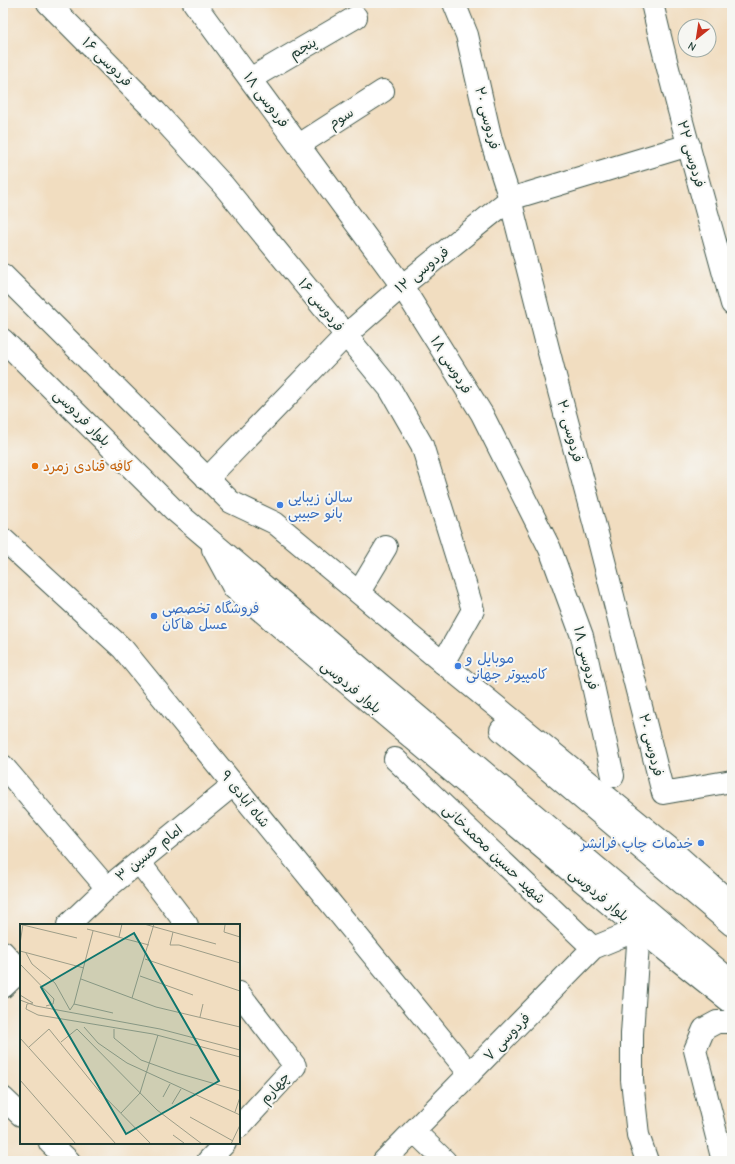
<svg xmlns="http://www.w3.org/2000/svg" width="735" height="1164" font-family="'Comic Neue','Playpen Sans Arabic',sans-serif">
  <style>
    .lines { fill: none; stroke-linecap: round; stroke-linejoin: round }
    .minor-casing { stroke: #3e5549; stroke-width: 24 }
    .major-casing { stroke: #3e5549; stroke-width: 24 }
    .minor { stroke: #fff; stroke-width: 22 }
    .major { stroke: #fff; stroke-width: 22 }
    .food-dot { fill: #e8710a; stroke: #f6f6f2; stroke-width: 1.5 }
    .shop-dot { fill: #3f7fe0; stroke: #f6f6f2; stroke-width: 1.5 }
    .labels { text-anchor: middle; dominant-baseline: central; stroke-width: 4; stroke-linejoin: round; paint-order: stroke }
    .street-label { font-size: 14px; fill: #1f3d34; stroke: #f6f6f2 }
    .food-label { font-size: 14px; fill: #c56008; stroke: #f6f6f2; text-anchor: start }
    .shop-label { font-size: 14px; fill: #366cbe; stroke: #f6f6f2; text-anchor: start }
    .inset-road { fill: none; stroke: #9d9d88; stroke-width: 1 }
    .view { fill: #0f766e; fill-opacity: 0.15; stroke: #0f766e; stroke-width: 2 }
    .inset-edge { fill: none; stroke: #1f3d34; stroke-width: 2 }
  </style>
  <rect width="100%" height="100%" fill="#f6f6f2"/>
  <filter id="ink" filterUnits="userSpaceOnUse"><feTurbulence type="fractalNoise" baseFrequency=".025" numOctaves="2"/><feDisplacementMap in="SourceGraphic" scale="8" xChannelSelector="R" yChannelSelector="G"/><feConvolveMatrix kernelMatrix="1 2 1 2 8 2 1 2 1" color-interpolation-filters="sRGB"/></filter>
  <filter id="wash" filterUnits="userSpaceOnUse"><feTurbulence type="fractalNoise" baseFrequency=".012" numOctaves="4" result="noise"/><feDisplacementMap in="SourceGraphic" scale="16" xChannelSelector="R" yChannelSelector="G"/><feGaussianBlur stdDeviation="0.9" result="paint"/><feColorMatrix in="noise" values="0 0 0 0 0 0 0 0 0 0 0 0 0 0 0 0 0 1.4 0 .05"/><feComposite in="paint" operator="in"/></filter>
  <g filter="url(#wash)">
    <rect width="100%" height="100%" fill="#f1ddc0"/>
  </g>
  <g filter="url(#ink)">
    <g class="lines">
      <g class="minor-casing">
        <path id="minor" d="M48,3l108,109 67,73 167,204 32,56 51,165 -30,53
          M194,3l208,283 80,128 68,135 32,87 31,140
          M454,3l13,32 24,105 19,59 45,177 45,169 63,248 69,-12
          M652,3c23,101 53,200 80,301
          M250,79l106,-62
          M299,145l84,-54
          M207,479l139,-144 56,-49 108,-87 179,-54
          M3,539l120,110 347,425
          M359,592l27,-45
          M395,759l198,189
          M3,766l104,122
          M139,862l48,63
          M68,925l39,-37 126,-103
          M3,952l17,19
          M3,987l18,-17
          M239,993l56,73 -56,61
          M3,1098l18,17
          M414,1131l31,30
          M50,1143l19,18
          M208,1161l17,-18
          M384,1161l209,-213 46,-19 -7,105v46l6,55 9,26
          M723,1161l-28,-111 9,-21 13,-7h15"/>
      </g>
      <g class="major-casing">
        <path id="major" d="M3,275l228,227 44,21 168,140 224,183 65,58
          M3,340l170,169 559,473
          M213,549l21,39 405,341 93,74
          M501,730l231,195"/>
      </g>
      <use href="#minor" class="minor"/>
      <use href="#major" class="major"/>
    </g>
  </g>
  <circle class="food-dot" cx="35" cy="466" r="4"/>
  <g class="shop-dot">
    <circle cx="280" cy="505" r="4"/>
    <circle cx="154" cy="616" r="4"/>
    <circle cx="458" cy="666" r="4"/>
    <circle cx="701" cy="843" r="4"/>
  </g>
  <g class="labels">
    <g class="street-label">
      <text transform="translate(303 48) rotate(-30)">پنجم</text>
      <text transform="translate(107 62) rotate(45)">فردوسی ۱۶</text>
      <text transform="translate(266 100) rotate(53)">فردوسی ۱۸</text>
      <text transform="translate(341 118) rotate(-32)">سوم</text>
      <text transform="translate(487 118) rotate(76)">فردوسی ۲۰</text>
      <text transform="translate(691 154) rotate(74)">فردوسی ۲۲</text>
      <text transform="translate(422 270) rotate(-39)">فردوسی ۱۲</text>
      <text transform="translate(321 305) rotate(51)">فردوسی ۱۶</text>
      <text transform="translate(451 365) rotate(58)">فردوسی ۱۸</text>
      <text transform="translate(82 418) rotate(45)">بلوار فردوسی</text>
      <text transform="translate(570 431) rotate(75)">فردوسی ۲۰</text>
      <text transform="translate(586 658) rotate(76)">فردوسی ۱۸</text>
      <text transform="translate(351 687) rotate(40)">بلوار فردوسی</text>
      <text transform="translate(651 745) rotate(76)">فردوسی ۲۰</text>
      <text transform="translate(245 799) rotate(51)">شاه آبادی ۹</text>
      <text transform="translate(149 853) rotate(-39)">امام حسین ۳</text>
      <text transform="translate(494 854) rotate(44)">شهید حسین محمدخانی</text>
      <text transform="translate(599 895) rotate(40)">بلوار فردوسی</text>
      <text transform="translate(507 1037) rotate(-46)">فردوسی ۷</text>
      <text transform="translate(275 1088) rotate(-48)">چهارم</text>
    </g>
    <g class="food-label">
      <text x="43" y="466">کافه قنادی زمرد</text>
    </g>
    <g class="shop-label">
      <text x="288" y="497">سالن زیبایی<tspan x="288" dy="16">بانو حبیبی</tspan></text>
      <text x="162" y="608">فروشگاه تخصصی<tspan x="162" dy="16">عسل هاکان</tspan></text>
      <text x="466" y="658">موبایل و<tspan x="466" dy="16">کامپیوتر جهانی</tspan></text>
      <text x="693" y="843" text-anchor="end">خدمات چاپ فرانشر</text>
    </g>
  </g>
  <g transform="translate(20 924)">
    <rect width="220" height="220" fill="#f1ddc0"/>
    <path class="inset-road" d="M124,0l72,20M3,1l54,13M205,1l-1,7 16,5M67,5l62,16M153,8l-3,13h9l61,18M99,13l3,-13M0,20l3,-20M0,27l64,17M6,29l6,11 23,19 15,27 4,-6 19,-73M125,35l95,32M0,40l34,35 -1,5 -7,2M120,52l53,19M61,55l75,28 84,20M0,71l13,8M112,74l22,-74M0,76l16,6 124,23 80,21M13,79l-6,1 -1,5 12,6 115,19 87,23M54,80l39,9M180,93l3,-13M64,103l14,16 29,20 113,52M94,105v9l27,22 36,13 63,18M0,114l96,106M41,118l16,-13 80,81 45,34M9,123l20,-18 50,62 52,53M0,156l56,64M143,173l7,-13M152,180l9,-15M215,188l5,-15M101,189l19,-20 18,-58M170,193l43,24M153,211l11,8M211,220l9,-19"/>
    <path class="view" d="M114,9l85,148 -93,53 -85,-147z"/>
    <rect width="220" height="220" class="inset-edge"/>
  </g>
  <rect width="735" height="1164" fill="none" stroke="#f6f6f2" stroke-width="16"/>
  <g transform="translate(697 38) rotate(210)"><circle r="19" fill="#f6f6f2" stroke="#a0aca6"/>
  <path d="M0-3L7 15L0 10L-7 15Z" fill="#c8321e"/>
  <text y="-6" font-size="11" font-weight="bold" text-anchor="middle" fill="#1f3d34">N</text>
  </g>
</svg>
